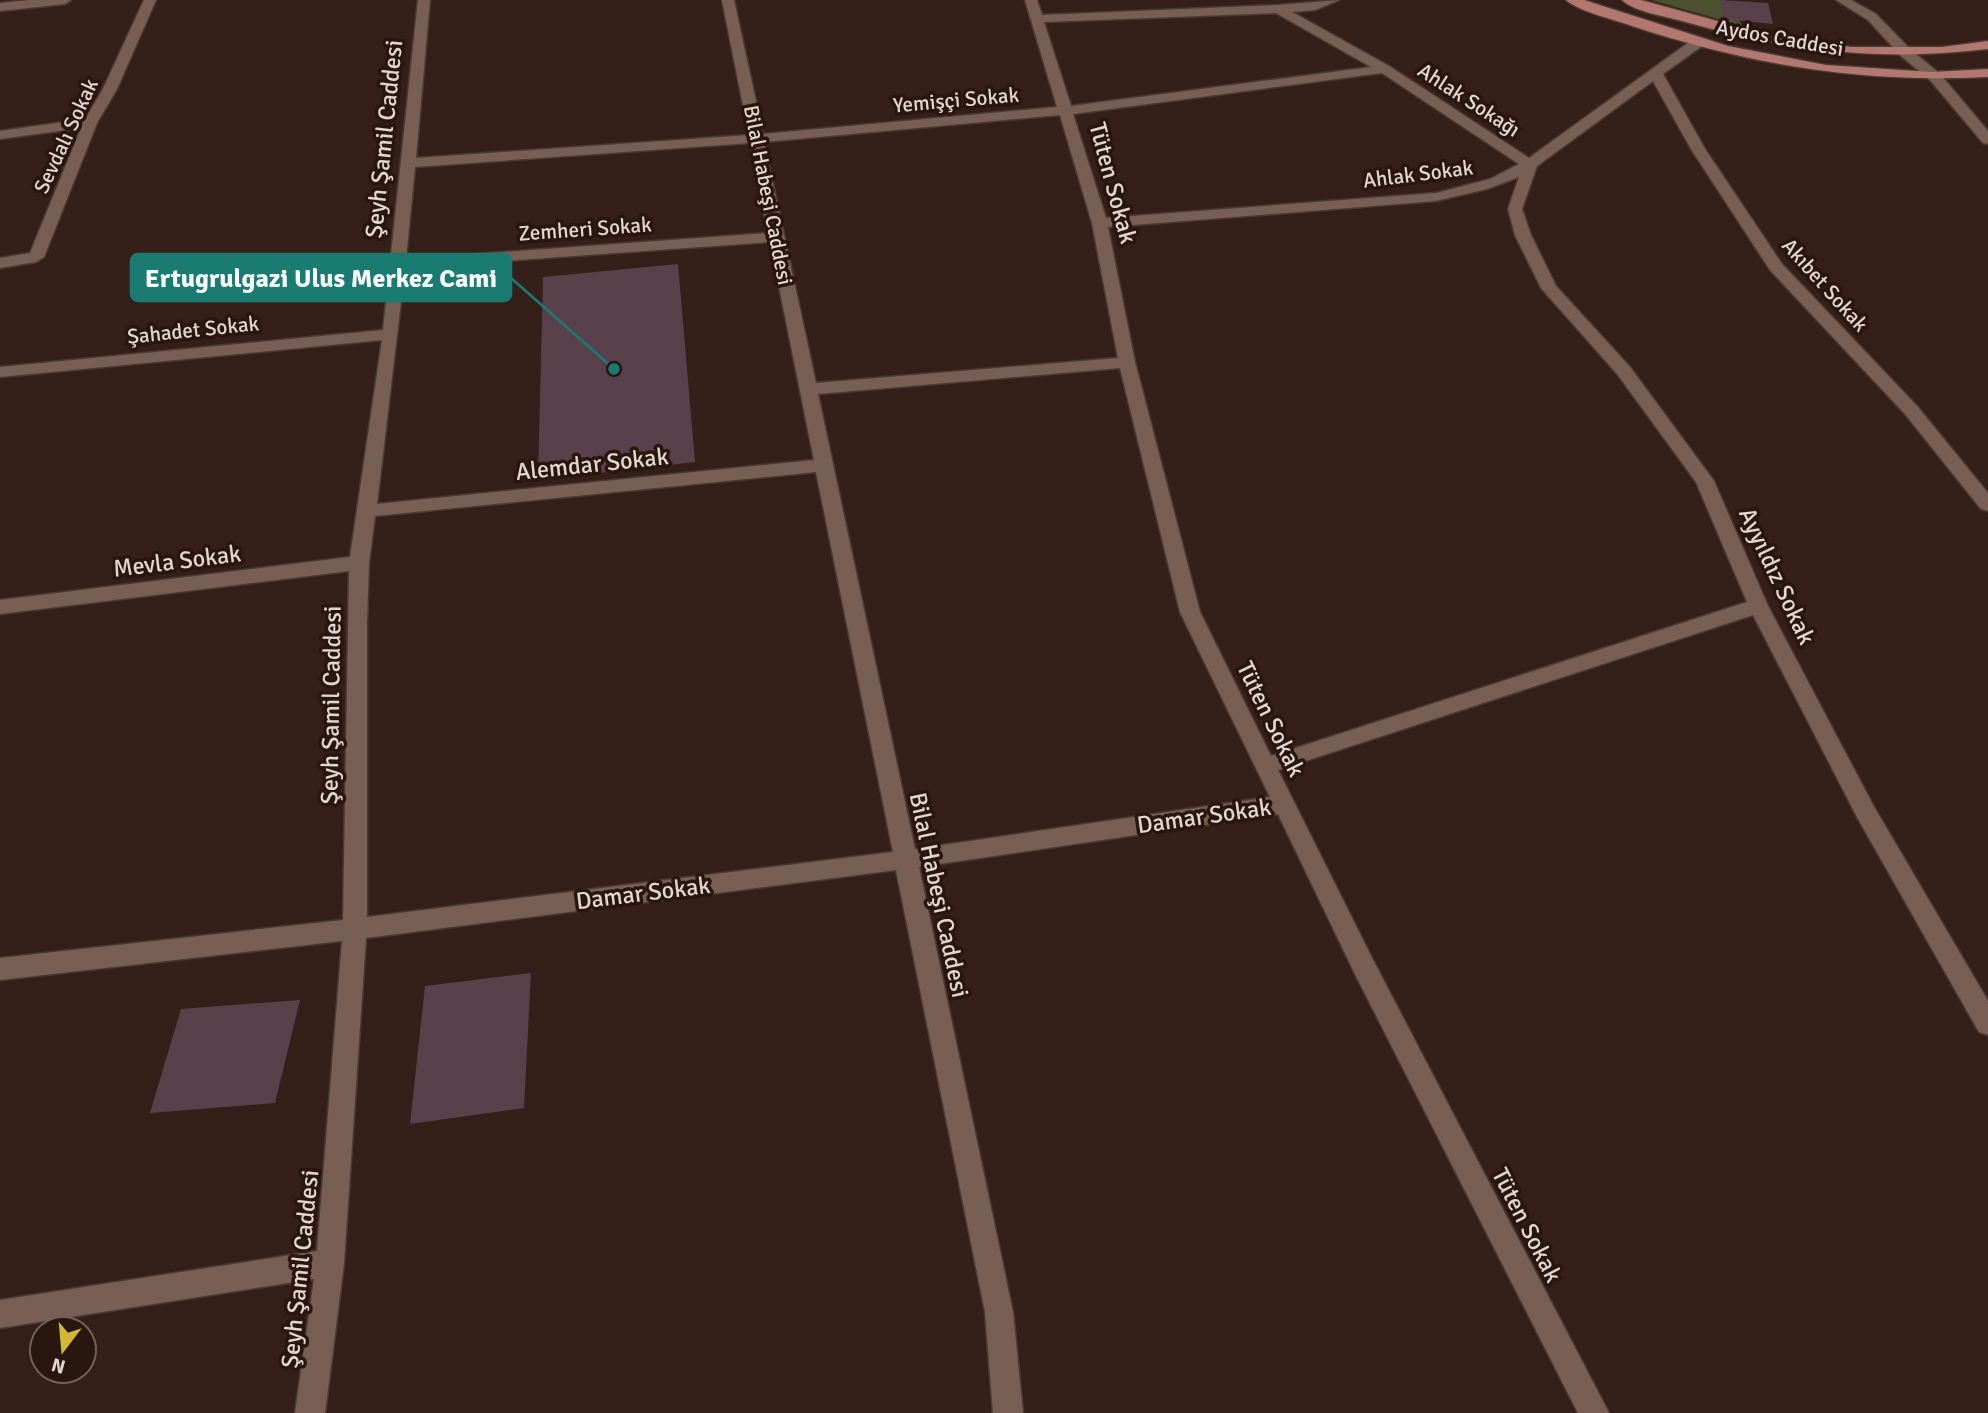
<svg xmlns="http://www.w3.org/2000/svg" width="1988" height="1413" font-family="Signika,sans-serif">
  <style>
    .green { fill: #4d512f }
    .building { fill: #58414a }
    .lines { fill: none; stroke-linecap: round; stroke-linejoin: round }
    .minor-casing { stroke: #4b3a34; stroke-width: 3 }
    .major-casing { stroke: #4b3a34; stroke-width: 3 }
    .minor { fill: #775f56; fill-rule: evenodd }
    .major { fill: #b2786f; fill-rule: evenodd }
    .labels { text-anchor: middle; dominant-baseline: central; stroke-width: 7; stroke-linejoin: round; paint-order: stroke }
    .far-street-label { font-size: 21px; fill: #e3d5cf; stroke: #29160e }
    .street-label { font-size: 24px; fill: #e3d5cf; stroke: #29160e }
    .leader { fill: none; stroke: #1a7b73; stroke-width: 2.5 }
    .callout-dot { fill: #1a7b73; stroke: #29160e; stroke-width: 2.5 }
    .callout { fill: #1a7b73; stroke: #1a7b73; stroke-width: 2.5 }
    .callout-label { font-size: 26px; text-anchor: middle; font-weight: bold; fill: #fff }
  </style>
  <rect width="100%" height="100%" fill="#342018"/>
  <path class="green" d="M1651,0h74l18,26z"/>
  <path class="building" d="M1720,0l48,3 5,21 -49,-5z
    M678,264l17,198 -157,18 5,-203z
    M531,973l-7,135 -114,16 15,-138z
    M300,1000l-25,103 -125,10 31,-104z"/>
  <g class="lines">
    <g class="minor-casing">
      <path id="minor" d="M30,0h41l-6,4 -65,7v-8z
        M144,0h12l-39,89 -20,34 -53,134 -8,5 -36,6v-10l30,-5 51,-125 -81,11v-8l85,-12 18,-30z
        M418,0h12l-14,158 333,-23 -27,-135h12l29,134 294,-27 -32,-107h12l5,15 236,-10 61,-5 -24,10 -23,2 97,54 140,92 163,-118h10v6l-39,28 42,75 77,115 135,142 71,87v18l-7,-2 -76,-95 -135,-144 -79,-121 -38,-68 -116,85 -15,43 9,26 25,51 74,81 84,114 54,125 105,199 115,196v34l-9,-3 -122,-215 -104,-202 -475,155 94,188 237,455h-31l-224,-441 -76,-158 -359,53 94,445 10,101h-30l-8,-101 -89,-442 -530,68 -22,325 -19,150h-30l19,-134 -314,49v-28l317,-49 25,-310 -342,39v-22l343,-38 6,-349 -349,43v-14l350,-43 32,-217 -382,37v-10l383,-37zM1276,13l95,54 -300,39 -27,-84zM1382,73l137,91 -29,15 -54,14 -330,25 -33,-104zM1060,115l32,108 26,135 -302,25 -52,-241zM750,143l18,90 -362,26 9,-92zM1519,177l-11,32 7,26 26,53 77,87 78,107 51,120 -476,154 -71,-144 -65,-250 -27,-135 328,-26 51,-12zM770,242l44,218 -437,44 28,-236zM1120,368l60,244 90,185 -355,52 -97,-455zM816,472l77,380 -526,65v-295l2,-59 6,-47z
        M1836,0h15l25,14 35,36 29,24 48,57v13l-5,-1 -53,-63 -29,-24 -33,-36z"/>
    </g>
    <g class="major-casing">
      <path id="major" d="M1566,0h18l144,46 98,19 106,7 56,-3v8c-127,6 -232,-11 -353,-50 -18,-7 -56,-15 -69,-27z
        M1622,0h19l120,33 90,14h91l46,-6v8c-108,13 -202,2 -306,-28 -18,-5 -47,-9 -60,-21z"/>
    </g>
    <use href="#minor" class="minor"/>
    <use href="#major" class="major"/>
  </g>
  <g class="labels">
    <g class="far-street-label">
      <text transform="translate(1780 38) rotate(10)">Aydos Caddesi</text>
      <text transform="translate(956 100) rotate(-5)">Yemişçi Sokak</text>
      <text transform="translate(1469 100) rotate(33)">Ahlak Sokağı</text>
      <text transform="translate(66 136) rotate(-65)">Sevdalı Sokak</text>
      <text transform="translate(1418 174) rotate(-7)">Ahlak Sokak</text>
      <text transform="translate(768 195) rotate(79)">Bilal Habeşi Caddesi</text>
      <text transform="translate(585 229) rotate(-4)">Zemheri Sokak</text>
      <text transform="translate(1825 285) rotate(48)">Akıbet Sokak</text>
      <text transform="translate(193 330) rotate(-6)">Şahadet Sokak</text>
    </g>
    <g class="street-label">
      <text transform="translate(384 139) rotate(-84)">Şeyh Şamil Caddesi</text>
      <text transform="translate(1113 183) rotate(75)">Tüten Sokak</text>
      <text transform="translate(592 464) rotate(-6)">Alemdar Sokak</text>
      <text transform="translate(177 561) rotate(-7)">Mevla Sokak</text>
      <text transform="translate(1777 576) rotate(65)">Ayyıldız Sokak</text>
      <text transform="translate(331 705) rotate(-89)">Şeyh Şamil Caddesi</text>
      <text transform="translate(1271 719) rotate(64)">Tüten Sokak</text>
      <text transform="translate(1204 816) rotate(-8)">Damar Sokak</text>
      <text transform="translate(643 893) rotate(-7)">Damar Sokak</text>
      <text transform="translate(939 895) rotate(78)">Bilal Habeşi Caddesi</text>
      <text transform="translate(1527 1225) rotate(63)">Tüten Sokak</text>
      <text transform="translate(300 1269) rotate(-84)">Şeyh Şamil Caddesi</text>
    </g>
  </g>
  <path class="leader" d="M614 369L511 278"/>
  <circle class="callout-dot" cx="614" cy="369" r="7"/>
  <rect class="callout" x="131" y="254" width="380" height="47" rx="7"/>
  <g class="callout-label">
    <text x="321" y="287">Ertugrulgazi Ulus Merkez Cami</text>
  </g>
  <g transform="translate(63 1350) rotate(196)"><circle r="33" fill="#29160e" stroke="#73625b" stroke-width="2"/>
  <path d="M0-5L12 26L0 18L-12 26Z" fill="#d0b836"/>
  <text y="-10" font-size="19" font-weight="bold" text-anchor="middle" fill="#e3d5cf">N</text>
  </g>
</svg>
